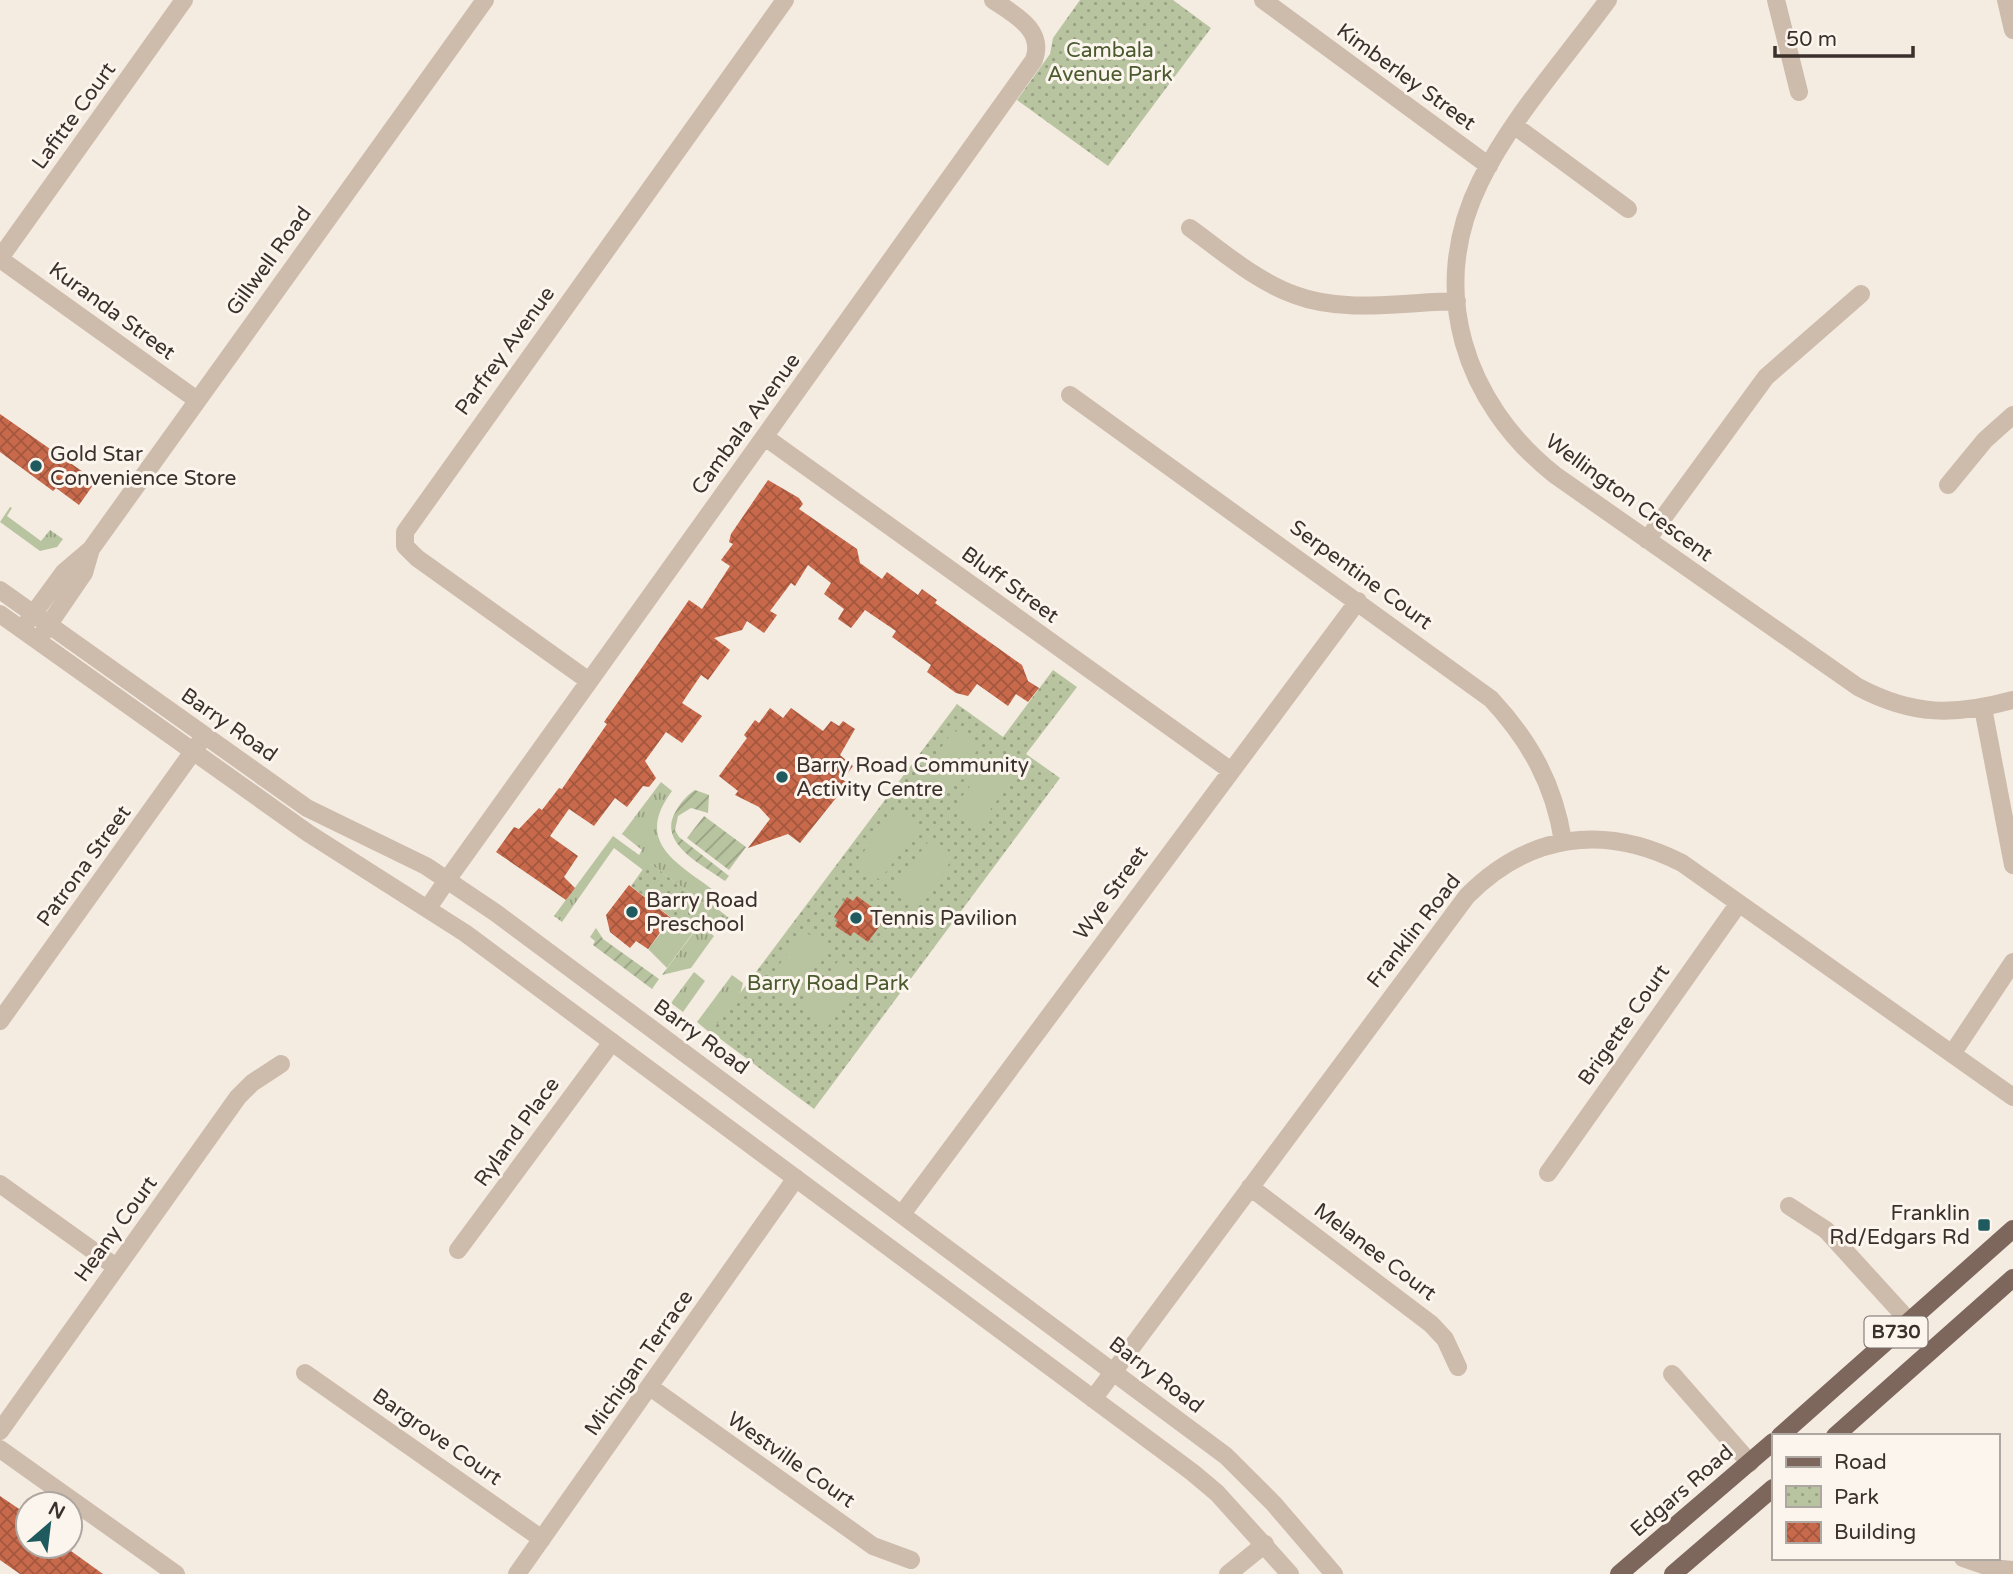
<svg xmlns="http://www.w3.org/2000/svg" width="2013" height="1574" font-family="'Varela Round',sans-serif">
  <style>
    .grass { fill: url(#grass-tufts) }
    .park { fill: url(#park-dots) }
    .garden { fill: url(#garden-furrows) }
    .pitch { fill: #b8c4a0 }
    .building { fill: url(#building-cross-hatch) }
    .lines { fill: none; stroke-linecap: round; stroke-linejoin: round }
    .minor { stroke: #cdbbac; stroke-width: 18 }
    .tertiary { stroke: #cdbbac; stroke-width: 18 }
    .primary { stroke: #7d675c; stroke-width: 18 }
    .poi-dot { fill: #1f5a5e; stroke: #fbf5ee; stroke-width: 2.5 }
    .labels { text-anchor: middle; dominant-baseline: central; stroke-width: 6; stroke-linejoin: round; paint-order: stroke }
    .shield { fill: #fbf5ee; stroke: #756b66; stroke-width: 2 }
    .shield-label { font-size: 19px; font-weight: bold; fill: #3b302b }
    .park-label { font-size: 21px; fill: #4a5a2e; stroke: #fbf5ee }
    .street-label { font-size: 21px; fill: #3b302b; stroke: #fbf5ee }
    .poi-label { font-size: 21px; fill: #3b302b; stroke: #fbf5ee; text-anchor: start }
  </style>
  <defs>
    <pattern id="grass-tufts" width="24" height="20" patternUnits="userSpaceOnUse" patternTransform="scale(1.75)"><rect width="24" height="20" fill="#b8c4a0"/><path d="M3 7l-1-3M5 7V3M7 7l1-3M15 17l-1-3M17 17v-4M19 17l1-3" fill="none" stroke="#97a083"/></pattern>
    <pattern id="park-dots" width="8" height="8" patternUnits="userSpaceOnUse" patternTransform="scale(1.75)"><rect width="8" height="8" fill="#b8c4a0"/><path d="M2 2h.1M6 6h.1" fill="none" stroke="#97a083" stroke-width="1.8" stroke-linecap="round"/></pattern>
    <pattern id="garden-furrows" width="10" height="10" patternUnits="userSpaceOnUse" patternTransform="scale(1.75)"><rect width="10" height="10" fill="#b8c4a0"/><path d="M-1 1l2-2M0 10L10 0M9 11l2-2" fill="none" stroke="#97a083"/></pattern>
    <pattern id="building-cross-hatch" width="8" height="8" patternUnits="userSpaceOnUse" patternTransform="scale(1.75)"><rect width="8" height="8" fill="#c8694b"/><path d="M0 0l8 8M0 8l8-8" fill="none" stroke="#a4573f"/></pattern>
  </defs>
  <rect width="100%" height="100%" fill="#f4ebe1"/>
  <path class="grass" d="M10,507l2,1 -5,8 34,25 9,-11 13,9 -6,8 -17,4 -40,-29z
    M661,782l11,9c-39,52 6,72 44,101l-6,11 19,15 -11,15 -16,-12 8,-13 -61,-45 -6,7 -29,-22 -52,74 -8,-6 59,-80 26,19 3,-5 -20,-16z
    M700,924l14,12 -23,32 -29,7z
    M694,972l11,9 -22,31 -12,-9z
    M732,975l11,8 -6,23 -22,31 -18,-15z"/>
  <path class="park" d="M1080,0h93l38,28 -103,138 -91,-66 33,-46 3,-16z
    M1053,670l24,17 -51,67 34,24 -246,331 -103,-77 246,-328 46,33z
    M648,862l62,46 -18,26 -61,-48z"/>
  <path class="garden" d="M695,790l14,5 -1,18 -17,-5 -13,8 -3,14 4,7 50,39 -4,5c-22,-16 -69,-38 -49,-70 5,-9 10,-15 19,-21z
    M704,816l42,31 -17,23 -42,-32z
    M596,928l7,11 56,40 -7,10 -59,-44 2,-4 -5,-4z"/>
  <path class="pitch" d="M954,730l25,18 -39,53 -25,-18z
    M991,758l24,18 -39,53 -24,-19z
    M895,810l24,18 -39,52 -24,-18z
    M931,838l24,18 -39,52 -24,-18z
    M672,919l20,15 -25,34 -19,-19z
    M804,931l24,17 -38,53 -25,-17z
    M841,957l24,18 -38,53 -25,-18z"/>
  <path class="building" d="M0,414l96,67 -17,24 -23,-17 -3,3 -53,-39z
    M768,480l31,18 4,6 -4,5 58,40 3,14 22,16 5,-7 31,23 4,-6 15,11 -2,3 87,62 6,16 11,7 -11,14 -12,-8 -8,12 -31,-22 -9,12 -12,-3 -29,-21 4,-7 -39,-28 4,-6 -31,-21 -14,18 -13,-9 6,-10 -20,-15 7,-11 -23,-18 -13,21 -4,-3 -21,28 7,4 -13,18 -17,-12 -5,9 -28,8 16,12 -22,30 -7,-5 -19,28 20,13 -20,27 -16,-11 -21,29 11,17 -7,9 -6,-1 -16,21 -12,-9 -21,28 -25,-17 -19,27 28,20 -14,21 11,11 -9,12 -70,-48 18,-25 5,2 20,-21 3,2 17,-22 3,1 45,-65 -3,-2 85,-122 13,9 28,-43 -9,-6 12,-16 -4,-2 2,-8z
    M770,708l13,10 8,-10 32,23 8,-10 8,5 4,-5 12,8 -15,26 13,11 -10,14 5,3 -48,60 -12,-9 -40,14 22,-29 -11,-12 -24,-12 3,-4 -19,-15 28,-38 -3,-3 11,-15 4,3z
    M629,885l42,33 -23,31 -12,-8 -6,7 -20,-16 -4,-17z
    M857,896l15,11 -4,6 14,10 -14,19 -14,-10 -4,4 -15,-10 3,-6 -4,-3 13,-20 6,4z
    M0,1496l28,19v31h47l-4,5 32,23h-83l-20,-14z"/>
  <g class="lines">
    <path class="minor" d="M1263,0l226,166
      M1608,0c-43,59 -96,117 -128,182 -53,108 -16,221 75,293l303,212c55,29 96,29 155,13
      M1776,0l23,92
      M2006,0l7,30
      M1515,126l113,83
      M1190,228c33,24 66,53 105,67 50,19 110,7 162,6
      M0,258l184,-258
      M0,259l197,141
      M1070,395l421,304c39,42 63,85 72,142
      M765,437l465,333
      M1948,485l37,-45 28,-25
      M1647,540l119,-163 95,-83
      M589,681l-172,-123 -12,-12v-14l380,-532
      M1983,708l30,157
      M447,880l587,-820c11,-30 -19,-45 -41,-60
      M0,1021l202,-282
      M1952,1054l61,-92
      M1548,1173l191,-270
      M0,1184l116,83
      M1250,1187l181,137 14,15 13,28
      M1789,1206l37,24 83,91
      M902,1214l456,-613
      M458,1250l154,-208
      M1114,1371l353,-475c61,-62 137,-73 215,-33l331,234
      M305,1373l237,166
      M1672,1374l78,89
      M650,1387l223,159 38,14
      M0,1431l238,-334 14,-14 29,-19
      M0,1449l176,125
      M1963,1558l29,10 21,2
      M517,1574l279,-396
      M1228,1574l37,-30"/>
    <path class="tertiary" d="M0,590l307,218 119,58 70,47 730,543 48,48 60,70
      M0,614l308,219 157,100 727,539 25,21 73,81
      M28,621l36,-49 27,-23 394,-549
      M43,633l41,-60 7,-24
      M428,908l19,-28
      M1093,1399l21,-28"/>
    <path class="primary" d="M1780,1436l233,-207
      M1835,1436l178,-158
      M1619,1574l154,-132
      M1673,1574l100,-86"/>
  </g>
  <g class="poi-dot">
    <circle cx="36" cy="466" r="7"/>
    <circle cx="782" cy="777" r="7"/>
    <circle cx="632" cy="912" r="7"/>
    <circle cx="856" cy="918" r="7"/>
    <rect x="1977" y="1218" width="14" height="14" rx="3.5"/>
  </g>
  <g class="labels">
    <rect class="shield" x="1864.5" y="1316.5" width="63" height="31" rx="5"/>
    <g class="shield-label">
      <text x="1896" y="1332">B730</text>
    </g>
    <g class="park-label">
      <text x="1110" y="50">Cambala<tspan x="1110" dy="24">Avenue Park</tspan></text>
      <text x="828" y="983">Barry Road Park</text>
    </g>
    <g class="street-label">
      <text transform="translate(1406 77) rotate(36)">Kimberley Street</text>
      <text transform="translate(74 116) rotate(-54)">Lafitte Court</text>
      <text transform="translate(269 261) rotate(-54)">Gillwell Road</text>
      <text transform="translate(112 311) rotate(36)">Kuranda Street</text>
      <text transform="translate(505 351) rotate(-54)">Parfrey Avenue</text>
      <text transform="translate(746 424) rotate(-54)">Cambala Avenue</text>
      <text transform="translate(1629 498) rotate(36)">Wellington Crescent</text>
      <text transform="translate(1361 575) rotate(36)">Serpentine Court</text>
      <text transform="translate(1010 585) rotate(36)">Bluff Street</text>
      <text transform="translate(229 725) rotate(35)">Barry Road</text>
      <text transform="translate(84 866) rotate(-54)">Patrona Street</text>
      <text transform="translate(1111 893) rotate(-54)">Wye Street</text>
      <text transform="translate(1414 931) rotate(-52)">Franklin Road</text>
      <text transform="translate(1624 1025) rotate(-55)">Brigette Court</text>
      <text transform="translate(701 1037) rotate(36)">Barry Road</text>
      <text transform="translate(517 1132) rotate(-54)">Ryland Place</text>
      <text transform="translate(116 1229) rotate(-54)">Heany Court</text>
      <text transform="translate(1375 1252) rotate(37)">Melanee Court</text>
      <text transform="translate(639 1363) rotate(-55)">Michigan Terrace</text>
      <text transform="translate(1156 1375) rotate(37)">Barry Road</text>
      <text transform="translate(437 1437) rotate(35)">Bargrove Court</text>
      <text transform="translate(791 1460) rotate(35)">Westville Court</text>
      <text transform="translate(1682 1491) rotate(-41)">Edgars Road</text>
    </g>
    <g class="poi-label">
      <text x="50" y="454">Gold Star<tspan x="50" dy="24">Convenience Store</tspan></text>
      <text x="796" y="765">Barry Road Community<tspan x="796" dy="24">Activity Centre</tspan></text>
      <text x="646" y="900">Barry Road<tspan x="646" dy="24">Preschool</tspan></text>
      <text x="870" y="918">Tennis Pavilion</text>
      <text x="1970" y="1213" text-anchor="end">Franklin<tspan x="1970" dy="24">Rd/Edgars Rd</tspan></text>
    </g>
  </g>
  <rect x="1772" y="1434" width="228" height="126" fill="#fbf5ee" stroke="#aea6a0" stroke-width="2"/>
  <rect x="1786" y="1457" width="35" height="10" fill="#7d675c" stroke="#aea6a0" stroke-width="2"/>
  <text x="1834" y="1469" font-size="21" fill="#3b302b">Road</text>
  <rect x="1786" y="1486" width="35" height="21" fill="url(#park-dots)" stroke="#aea6a0" stroke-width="2"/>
  <text x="1834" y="1504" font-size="21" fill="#3b302b">Park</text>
  <rect x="1786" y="1522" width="35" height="21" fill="url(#building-cross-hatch)" stroke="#aea6a0" stroke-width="2"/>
  <text x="1834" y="1539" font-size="21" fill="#3b302b">Building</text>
  <g transform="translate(49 1525) rotate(28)"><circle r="33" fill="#fbf5ee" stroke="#aea6a0" stroke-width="2"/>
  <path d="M0-5L12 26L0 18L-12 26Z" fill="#1f5a5e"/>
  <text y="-10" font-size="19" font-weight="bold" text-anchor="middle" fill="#3b302b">N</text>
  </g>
  <path d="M1775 46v10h138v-10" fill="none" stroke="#3b302b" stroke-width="3.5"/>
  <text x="1786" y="46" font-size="21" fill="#3b302b" stroke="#fbf5ee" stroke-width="5" paint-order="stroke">50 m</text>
</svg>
